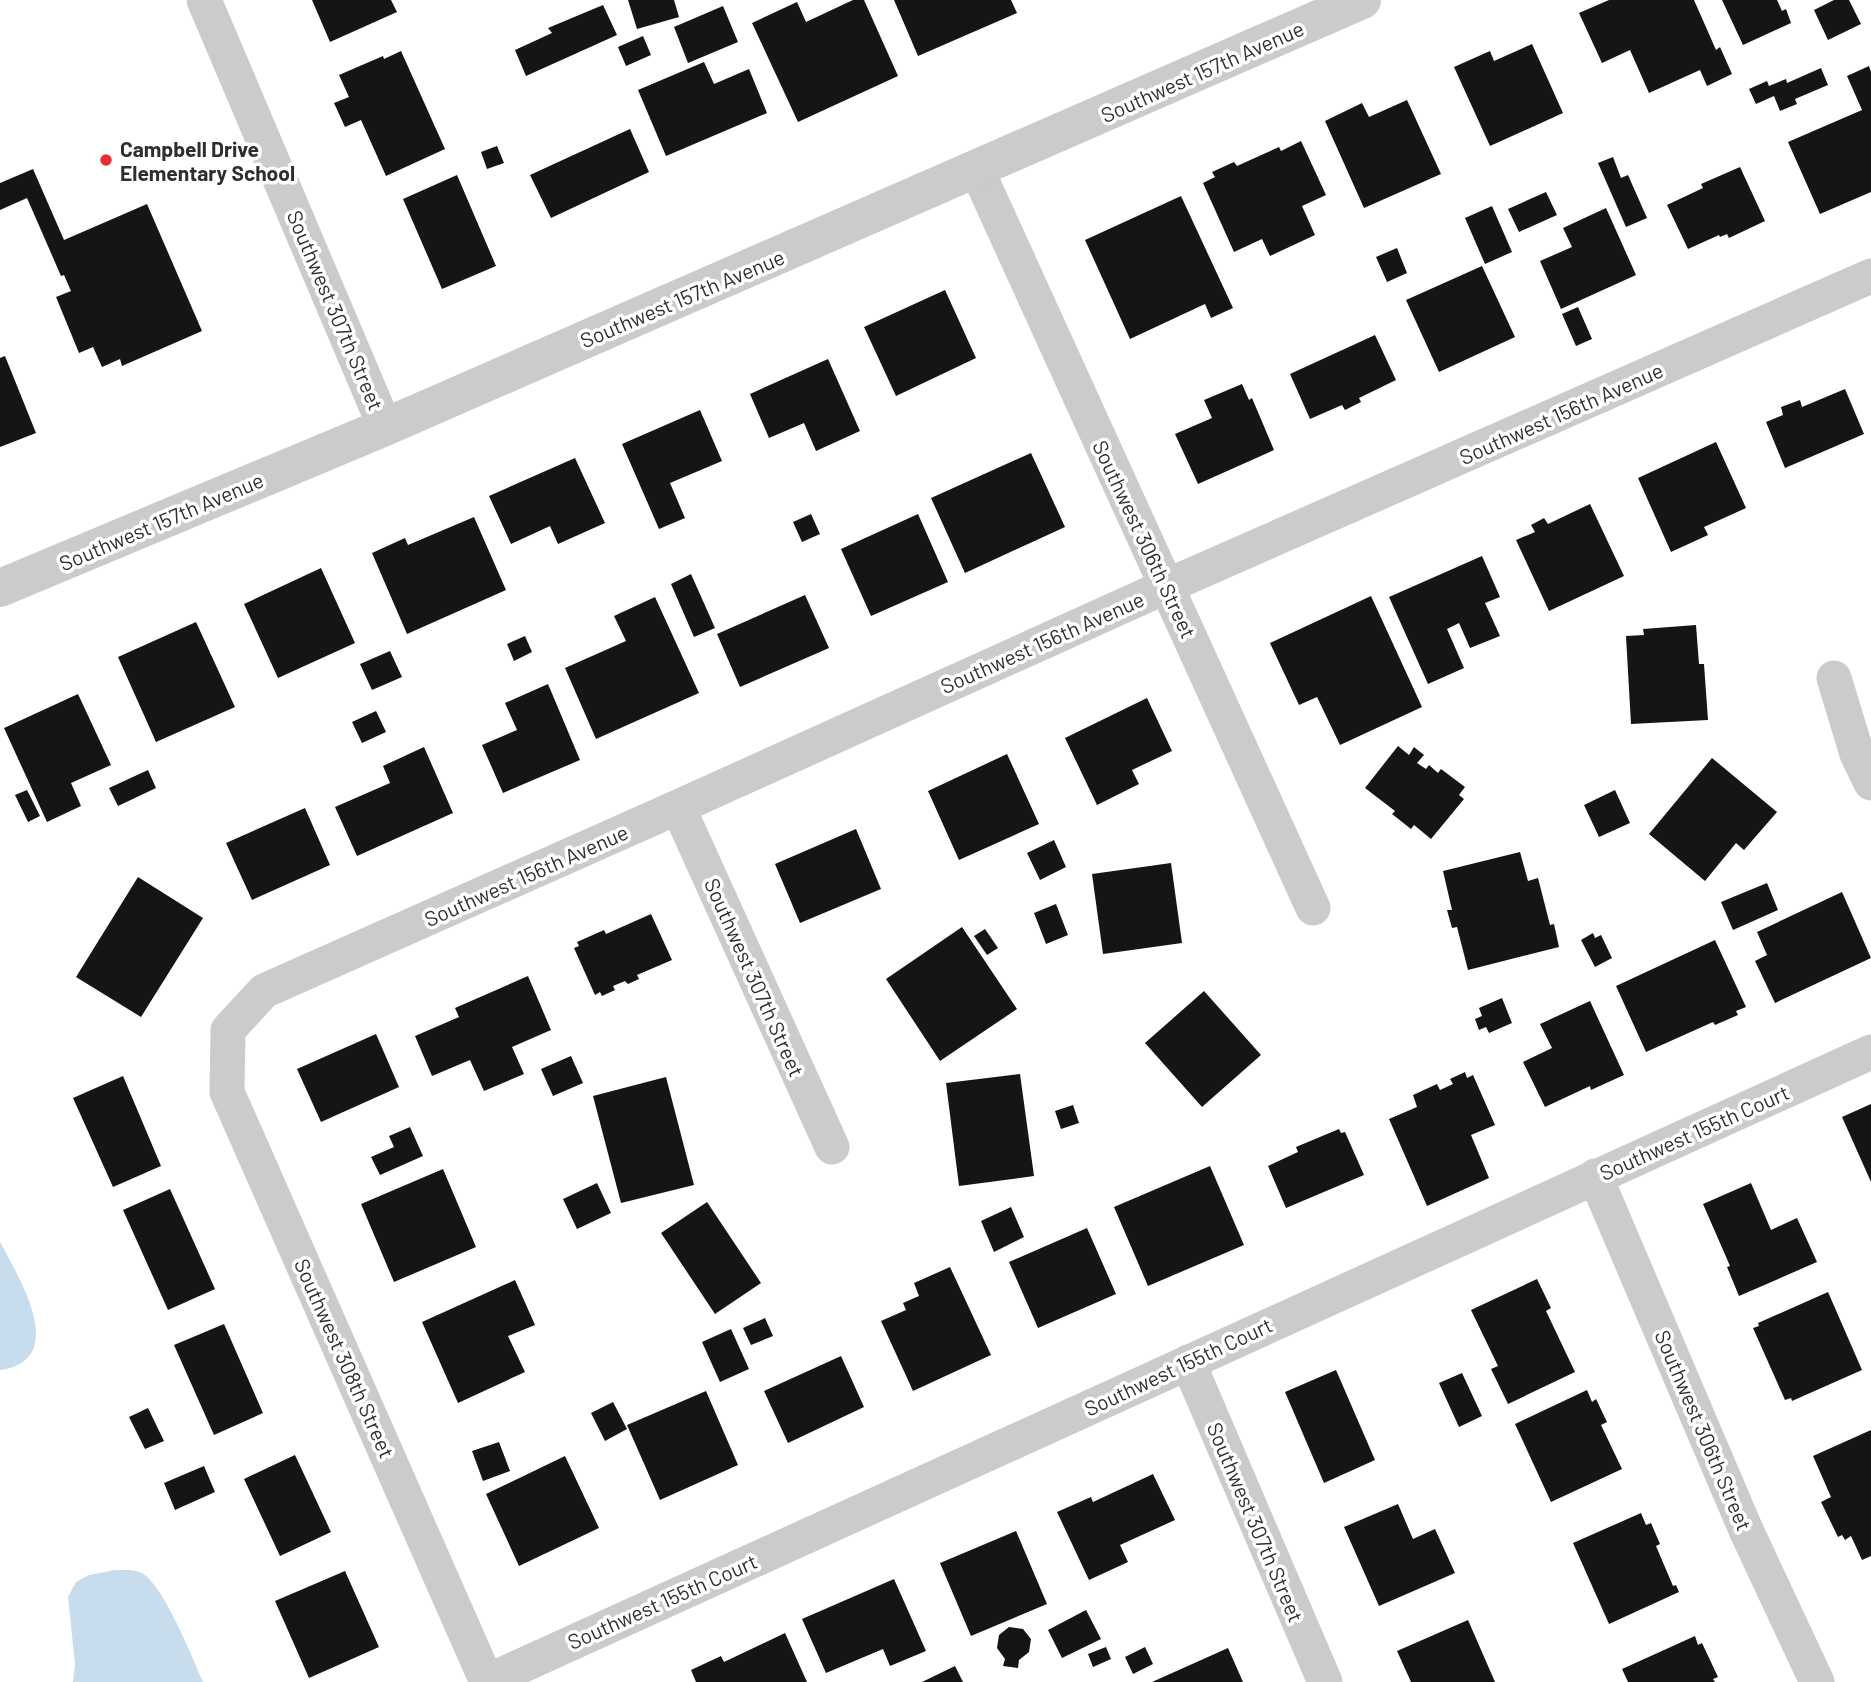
<svg xmlns="http://www.w3.org/2000/svg" width="1871" height="1682" font-family="Barlow,sans-serif">
  <style>
    .water { fill: #c7dcec }
    .building { fill: #151515 }
    .lines { fill: none; stroke-linecap: round; stroke-linejoin: round }
    .minor { stroke: #cbcbcb; stroke-width: 35 }
    .tertiary { stroke: #cbcbcb; stroke-width: 38 }
    .poi-dot { fill: #e62f33; stroke: #fff; stroke-width: 2.5 }
    .labels { text-anchor: middle; dominant-baseline: central; stroke-width: 7; stroke-linejoin: round; paint-order: stroke }
    .street-label { font-size: 21px; fill: #2e2e2e; stroke: #fff }
    .poi-label { font-size: 21px; font-weight: bold; fill: #2e2e2e; stroke: #fff; text-anchor: start }
  </style>
  <rect width="100%" height="100%" fill="#fff"/>
  <path class="water" d="M0,1242c18,34 71,118 0,128z
    M115,1570c9,0 19,-1 27,3 22,13 50,84 61,109h-130l2,-18 -7,-67 8,-15 13,-7z"/>
  <path class="building" d="M312,0h79l6,12 -67,30z
    M628,0h46l5,17 -42,12z
    M853,0h11l34,76 -100,46 -46,-99 45,-21 9,20z
    M894,0h117l6,13 -99,43z
    M1609,0h85l22,50 4,-3 12,27 -25,12 -7,-16 -51,23 -19,-43 -28,13 -23,-50z
    M1722,0h55l5,11 4,-2 5,14 -48,22z
    M1834,0h15l12,24 -33,16 -14,-30z
    M603,5l14,30 -91,41 -11,-26 37,-17 -4,-5z
    M723,6l15,36 -50,21 -14,-36z
    M643,36l8,19 -25,11 -8,-19z
    M1532,44l31,69 -73,33 -36,-79 36,-16 4,10z
    M401,51l44,98 -59,27 -25,-56 -16,7 -11,-24 15,-6 -10,-22 44,-19 1,3z
    M704,62l10,22 35,-15 18,44 -101,43 -28,-66z
    M1869,66l2,6v120l-51,22 -32,-72 74,-32 -15,-34z
    M1821,68l7,17 -33,14 2,5 -17,7 -6,-15 -18,8 -7,-15 18,-8 2,5 17,-7 1,4z
    M1407,100l34,74 -77,34 -39,-87 37,-18 7,14z
    M630,129l19,43 -98,46 -21,-43z
    M1301,141l25,54 -24,11 13,29 -45,21 -8,-17 -28,13 -31,-69 12,-6 -3,-5 22,-10 3,4 42,-19 2,4z
    M497,146l7,17 -17,6 -6,-17z
    M1613,157l8,21 7,-3 19,43 -21,9 -28,-64z
    M1740,167l25,54 -36,17 -2,-4 -7,3 -1,-2 -31,14 -21,-44 36,-17 -2,-4z
    M33,169l31,71 83,-36 55,127 -80,35 -2,-7 -18,8 -9,-20 -14,6 -23,-56 15,-6 -7,-16 -3,1 -34,-78 -27,12v-27z
    M457,175l39,91 -54,23 -39,-90z
    M1546,192l11,23 -38,17 -11,-23z
    M1181,196l52,112 -22,10 -6,-14 -75,35 -45,-99z
    M1492,206l20,46 -27,12 -20,-46z
    M1606,208l30,67 -75,34 -21,-48 32,-14 -9,-19z
    M1397,248l10,25 -20,9 -11,-25z
    M1482,266l33,71 -76,35 -33,-72z
    M945,290l31,68 -80,38 -32,-69z
    M1578,307l14,32 -16,7 -14,-32z
    M1375,335l21,45 -37,18 2,4 -16,8 -3,-5 -32,14 -20,-45z
    M5,356l31,77 -36,14v-89z
    M828,359l32,72 -44,20 -12,-28 -35,15 -19,-44z
    M1242,384l7,16 3,-2 22,52 -76,34 -23,-50 37,-16 -8,-18z
    M1845,389l19,45 -79,34 -19,-46 17,-7 -2,-8 19,-7 2,7z
    M700,410l22,51 -52,22 15,35 -26,11 -37,-85z
    M1716,442l30,66 -42,19 4,8 -37,17 -33,-74z
    M1031,453l34,74 -100,46 -34,-75z
    M575,458l30,65 -47,21 -8,-18 -39,18 -22,-48z
    M1590,504l34,72 -75,35 -33,-71 19,-8 -4,-7 13,-7 4,6z
    M811,514l9,20 -18,8 -9,-20z
    M918,514l30,68 -77,34 -30,-67z
    M474,517l32,73 -99,44 -35,-81 33,-15 3,7z
    M1482,556l18,41 -15,6 15,33 -30,12 -11,-25 -12,6 17,39 -36,16 -39,-87z
    M321,568l34,75 -77,35 -34,-74z
    M691,574l24,54 -21,9 -23,-53z
    M805,595l24,53 -89,39 -23,-53z
    M1371,596l51,111 -82,38 -23,-48 -18,8 -29,-62z
    M655,597l44,96 -103,46 -31,-71 61,-27 -12,-25z
    M196,622l39,85 -79,35 -38,-85z
    M1696,625l3,39h5l4,56 -77,4 -5,-88 18,-1 -1,-6z
    M525,636l7,16 -18,9 -7,-17z
    M390,651l12,26 -30,13 -12,-26z
    M548,684l32,76 -77,33 -21,-48 35,-15 -12,-27z
    M78,694l33,71 -40,18 10,23 -34,16 -43,-94z
    M1147,698l25,53 -40,19 7,14 -42,21 -32,-67z
    M376,711l10,21 -24,11 -10,-21z
    M1398,746l11,9 5,-8 10,8 -7,8 9,6 3,-4 9,8 3,-4 24,18 -6,8 5,4 -33,40 -17,-14 -3,4 -19,-15 3,-3 -30,-23z
    M424,747l29,66 -96,43 -22,-49 55,-24 -7,-17z
    M1007,754l32,70 -80,36 -31,-69z
    M1712,758l65,54 -33,38 -8,-7 -31,38 -56,-47z
    M148,770l8,18 -38,18 -9,-18z
    M27,790l13,26 -12,6 -13,-27z
    M1615,790l15,33 -31,14 -15,-32z
    M305,808l25,57 -78,35 -26,-57z
    M856,829l25,60 -81,34 -25,-59z
    M1054,840l12,27 -26,13 -13,-27z
    M1520,852l8,29 10,-3 12,47 4,-1 5,23 -91,23 -11,-43 -5,1 -5,-18h5l-9,-39z
    M1171,863l11,80 -79,11 -11,-80z
    M138,877l65,41 -62,99 -65,-40z
    M1767,883l11,27 -45,20 -12,-28z
    M1842,892l29,66 -96,45 -20,-42 12,-6 -10,-23z
    M1056,904l12,31 -22,9 -12,-31z
    M651,914l21,46 -35,15 2,4 -11,5 -3,-3 -12,5 2,4 -13,6 -2,-4 -5,3 -21,-47 5,-2 -2,-4 27,-12 2,4z
    M962,927l55,82 -77,52 -54,-82z
    M985,929l13,19 -11,7 -13,-19z
    M1593,933l2,5 6,-3 11,23 -17,9 -14,-27z
    M1715,940l31,67 -10,4 2,4 -23,10 -2,-3 -67,30 -30,-66z
    M528,976l23,54 -39,17 12,27 -40,17 -14,-31 -38,16 -17,-40 44,-19 -4,-9z
    M1204,991l57,64 -59,52 -57,-64z
    M1502,998l10,25 -23,10 -3,-6 -7,3 -4,-11 7,-3 -3,-8z
    M1590,1001l34,74 -33,15 -1,-4 -45,21 -22,-45 29,-14 -12,-24z
    M376,1034l23,53 -78,35 -24,-53z
    M571,1056l12,27 -30,13 -12,-27z
    M1465,1072l2,6 6,-3 22,50 -24,10 18,43 -62,28 -38,-87 28,-12 -4,-12 24,-11 3,6 13,-6 -3,-5z
    M1020,1074l14,102 -75,10 -13,-103z
    M123,1076l38,90 -48,21 -40,-89z
    M666,1077l28,108 -73,18 -28,-107z
    M1871,1104v78l-29,-65z
    M1073,1105l6,18 -18,6 -6,-18z
    M410,1127l13,29 -43,19 -9,-18 23,-10 -5,-11z
    M1339,1129l2,4 4,-1 19,43 -78,33 -18,-42 30,-14 -2,-5z
    M1210,1166l34,79 -96,41 -34,-79z
    M443,1169l33,78 -82,35 -33,-78z
    M597,1183l14,30 -34,16 -14,-30z
    M1751,1183l20,47 26,-12 20,44 -78,34 -12,-29 3,-1 -27,-62z
    M170,1189l45,100 -47,21 -45,-100z
    M707,1202l54,81 -46,31 -54,-81z
    M1011,1207l13,30 -30,15 -13,-31z
    M1087,1228l29,66 -78,34 -29,-66z
    M950,1267l41,88 -78,36 -32,-70 25,-11 -3,-7 16,-7 -5,-13z
    M1537,1279l14,29 -5,3 29,61 -67,32 -17,-35 7,-3 -27,-56z
    M515,1280l20,45 -27,11 17,36 -67,31 -36,-81z
    M1828,1292l34,78 -70,31 -1,-3 -6,2 -32,-72 6,-2 -1,-3z
    M765,1318l8,18 -22,9 -8,-17z
    M224,1324l39,89 -49,22 -40,-90z
    M731,1329l18,40 -29,13 -18,-40z
    M841,1356l23,51 -76,36 -24,-52z
    M1336,1370l39,90 -51,23 -39,-91z
    M1462,1373l20,43 -23,11 -20,-44z
    M1587,1390l5,12 4,-3 11,23 -6,3 21,44 -71,33 -36,-78z
    M706,1391l32,74 -78,35 -33,-75z
    M613,1402l14,27 -22,12 -14,-28z
    M148,1408l16,33 -19,8 -16,-32z
    M1871,1430v126l-9,4 -11,-24 -6,4 -3,-5 -4,2 -17,-35 10,-5 -18,-41z
    M499,1442l11,29 -27,10 -11,-30z
    M295,1455l36,77 -51,24 -36,-77z
    M565,1456l34,72 -80,38 -33,-72z
    M204,1466l11,26 -40,18 -11,-27z
    M1153,1474l22,46 -55,25 8,17 -39,18 -32,-68 34,-15 2,5z
    M1398,1504l15,35 22,-10 20,44 -76,33 -35,-79z
    M1641,1513l5,12 5,-2 9,21 -4,2 17,40 3,-1 3,7 -70,32 -36,-81z
    M1016,1531l31,73 -76,32 -31,-73z
    M345,1571l34,76 -70,31 -34,-77z
    M894,1579l32,72 -36,15 -7,-17 -57,24 -24,-54z
    M1086,1610l15,29 -39,19 -14,-28z
    M1468,1620l27,62h-84l-14,-31z
    M1009,1627l14,2 8,10 -2,13 -10,8 -1,8 -15,-2 2,-7 -8,-11 2,-13z
    M785,1633l22,49h-111l-5,-12 30,-14 3,6z
    M1695,1636l3,9 4,-2 16,34 -5,2 2,3h-87l-6,-13z
    M1106,1647l5,12 -18,8 -5,-13z
    M1145,1647l8,17 -20,10 -8,-17z
    M1228,1648l15,34h-91z
    M955,1666l8,16h-41z"/>
  <g class="lines">
    <path class="minor" d="M204,0l181,427
      M977,170l336,738
      M1834,678l23,76 14,29
      M678,807l154,340
      M1595,1176l151,354 71,152
      M1188,1362l137,320
      M486,1682l1385,-630
      M487,1682l-260,-590 1,-62 36,-39 414,-184 489,-221 704,-310"/>
    <path class="tertiary" d="M0,588l385,-161 977,-427"/>
  </g>
  <circle class="poi-dot" cx="106" cy="160" r="7"/>
  <g class="labels">
    <g class="street-label">
      <text transform="translate(1202 71) rotate(-24)">Southwest 157th Avenue</text>
      <text transform="translate(682 298) rotate(-23)">Southwest 157th Avenue</text>
      <text transform="translate(336 310) rotate(67)">Southwest 307th Street</text>
      <text transform="translate(1561 413) rotate(-24)">Southwest 156th Avenue</text>
      <text transform="translate(161 521) rotate(-23)">Southwest 157th Avenue</text>
      <text transform="translate(1145 539) rotate(65)">Southwest 306th Street</text>
      <text transform="translate(1042 642) rotate(-24)">Southwest 156th Avenue</text>
      <text transform="translate(526 875) rotate(-24)">Southwest 156th Avenue</text>
      <text transform="translate(755 977) rotate(66)">Southwest 307th Street</text>
      <text transform="translate(1694 1132) rotate(-24)">Southwest 155th Court</text>
      <text transform="translate(345 1358) rotate(66)">Southwest 308th Street</text>
      <text transform="translate(1178 1366) rotate(-25)">Southwest 155th Court</text>
      <text transform="translate(1704 1430) rotate(67)">Southwest 306th Street</text>
      <text transform="translate(1256 1522) rotate(67)">Southwest 307th Street</text>
      <text transform="translate(662 1601) rotate(-24)">Southwest 155th Court</text>
    </g>
    <g class="poi-label">
      <text x="120" y="148">Campbell Drive<tspan x="120" dy="24">Elementary School</tspan></text>
    </g>
  </g>
</svg>
